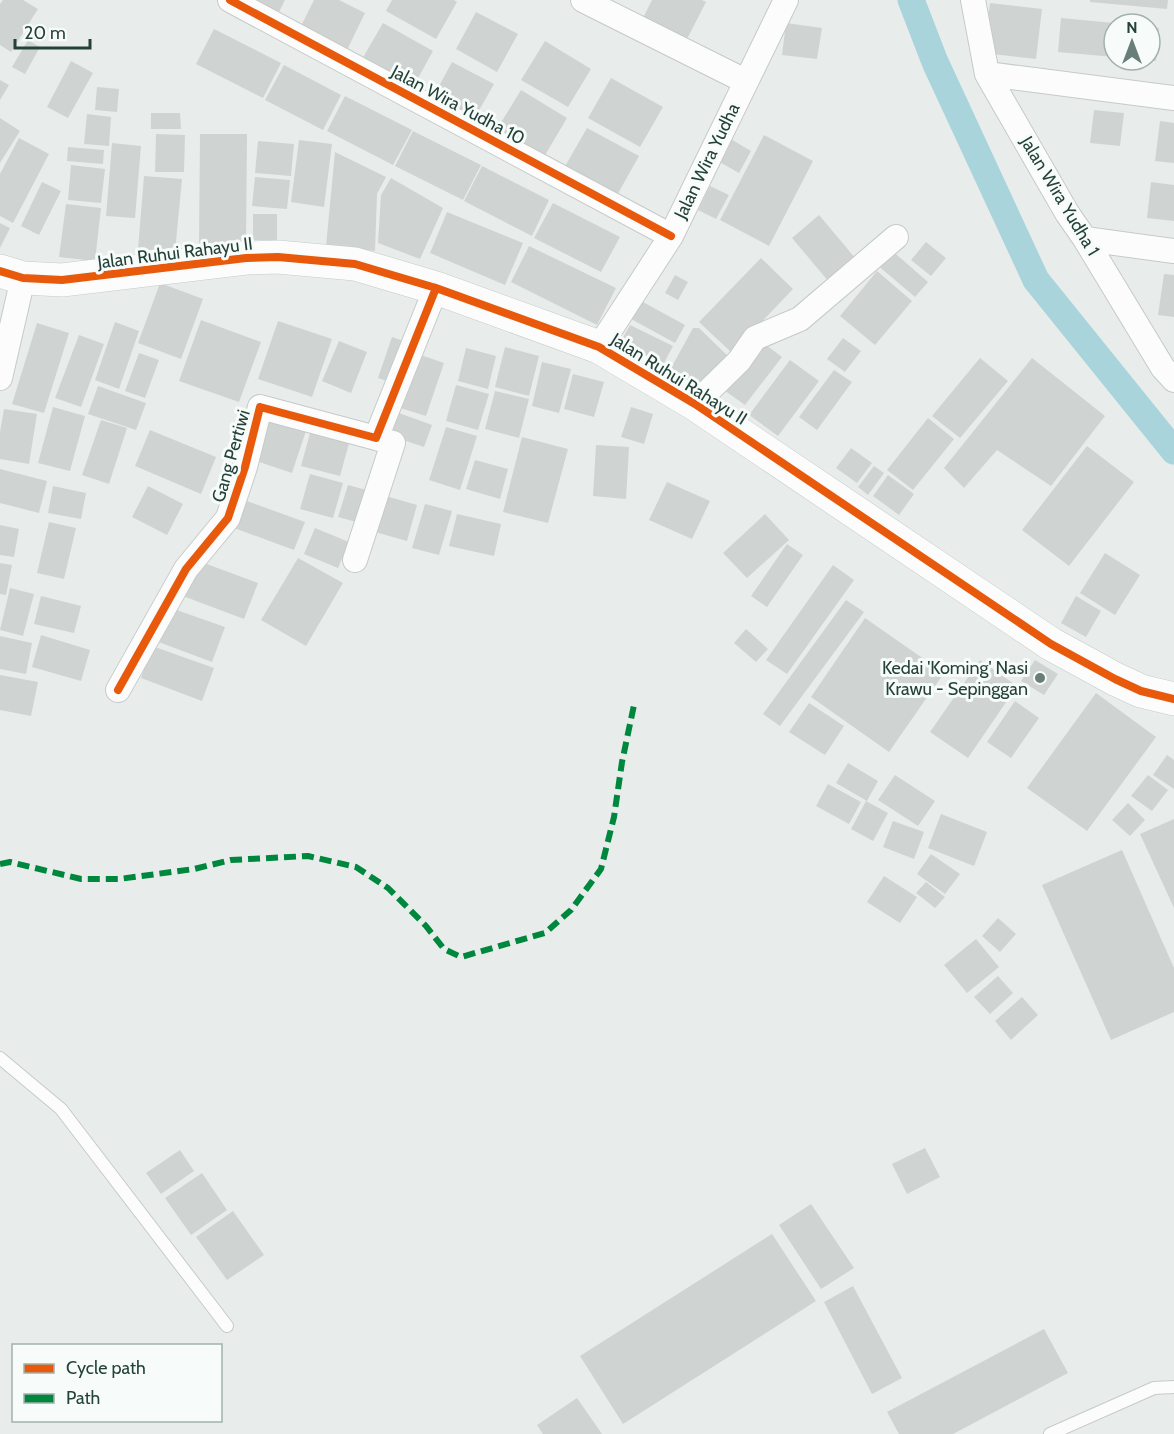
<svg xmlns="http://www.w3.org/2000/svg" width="1174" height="1434" font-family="Cabin,sans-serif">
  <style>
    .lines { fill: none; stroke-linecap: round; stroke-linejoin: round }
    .canal { stroke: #a9d4db; stroke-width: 27 }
    .building { fill: #cfd4d2 }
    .lane-casing { stroke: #c5cac8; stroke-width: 14 }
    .street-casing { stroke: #c5cac8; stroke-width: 26 }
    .secondary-casing { stroke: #c3cbc8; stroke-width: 34 }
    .lane { stroke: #fcfcfc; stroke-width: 12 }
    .street { stroke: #fcfcfc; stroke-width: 24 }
    .secondary { stroke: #fcfcfc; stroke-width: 33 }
    .quiet { stroke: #00873e; stroke-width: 6; stroke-dasharray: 12 6; stroke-linecap: butt }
    .cycleway-casing { stroke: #f7fbf9; stroke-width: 11 }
    .cycleway { stroke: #e8590c; stroke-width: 8 }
    .poi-dot { fill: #697e78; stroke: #f7fbf9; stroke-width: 2 }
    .labels { text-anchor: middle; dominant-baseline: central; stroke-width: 6; stroke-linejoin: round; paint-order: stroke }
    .street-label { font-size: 18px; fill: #24423a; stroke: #f7fbf9 }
    .poi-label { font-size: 18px; fill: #24423a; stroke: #f7fbf9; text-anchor: end }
  </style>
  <rect width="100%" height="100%" fill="#e8edeb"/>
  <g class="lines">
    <path class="canal" d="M911,0l24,62 101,218 138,171"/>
  </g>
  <path class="building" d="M3,0h20l15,9 -27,43 -11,-7v-41z
    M240,0h45l-9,18z
    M314,0h25l26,13 -19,39 -47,-22z
    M392,0h62l3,2 -21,37 -50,-28z
    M652,0h50l4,2 -20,39 -44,-21z
    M1090,0h78l-1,9 -77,-7z
    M990,3l52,6 -6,50 -52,-6z
    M476,12l42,22 -21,38 -41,-23z
    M1061,18l53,5v34l-56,-5z
    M383,23l50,28 -21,38 -51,-28z
    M786,23l36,5 -5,31 -35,-4z
    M1150,27l9,1 -3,33h-6z
    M214,29l67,34 -18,35 -67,-34z
    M28,40l12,7 -15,27 -13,-7z
    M545,41l46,28 -23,38 -47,-27z
    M71,61l22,12 -25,45 -21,-11z
    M452,62l42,22 -21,37 -41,-22z
    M284,65l57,30 -18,35 -58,-30z
    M611,78l52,29 -23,40 -52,-29z
    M0,80l9,5 -9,15z
    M97,87l22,2 -2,23 -22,-2z
    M521,90l46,28 -23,39 -47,-28z
    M345,96l67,34 -19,35 -66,-34z
    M1094,110l30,3 -4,33 -30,-3z
    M151,113h29l1,16h-30z
    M87,114l24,3 -2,29 -25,-2z
    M0,118l20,13 -20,32z
    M1160,121l14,2v40l-19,-2z
    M587,128l52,28 -23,41 -52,-29z
    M413,131l68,34 -18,35 -68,-34z
    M156,134l29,1 -1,37h-29z
    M200,134h47l-1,109h-47z
    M764,135l49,26 -44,85 -49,-26z
    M19,138l30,16 -36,69 -13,-7v-42z
    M729,138l22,13 -12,22 -23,-13z
    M299,140l33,4 -8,63 -33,-5z
    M258,141l36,3 -3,32 -36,-3z
    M112,143l29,3 -6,72 -29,-2z
    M68,147l36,3 -1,14 -36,-3z
    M335,152l51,25 -9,17 -2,57 -49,-5z
    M71,165l34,4 -4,34 -33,-3z
    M482,166l67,34 -17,36 -68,-35z
    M144,176l38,3 -7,73 -37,-3z
    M255,177l35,3 -3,29 -35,-3z
    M391,178l52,30 -23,51 -42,-16 3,-48z
    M42,182l19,9 -22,44 -18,-9z
    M1151,182l23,3v36l-27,-3z
    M710,186l19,9 -13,24 -18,-9z
    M553,203l67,34 -19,35 -67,-34z
    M66,204l35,4 -6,53 -36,-4z
    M447,212l76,31 -18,42 -75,-32z
    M253,214h24v26h-24z
    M819,215l37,44 -27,23 -37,-44z
    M0,223l10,5 -10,20z
    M926,242l20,16 -15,18 -20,-16z
    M529,246l87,42 -19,37 -86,-43z
    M889,248l39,34 -13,15 -39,-33z
    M761,258l32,31 -61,64 -33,-31z
    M877,271l35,30 -37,44 -35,-29z
    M1164,274l10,1v42l-16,-2z
    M675,275l13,7 -10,18 -13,-7z
    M160,283l43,16 -22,60 -43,-16z
    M641,301l44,24 -10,18 -44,-24z
    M201,320l60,22 -22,60 -60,-21z
    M278,321l54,18 -20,58 -54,-18z
    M115,322l24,9 -20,58 -24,-9z
    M37,323l32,10 -25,80 -32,-9z
    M630,325l43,21 -10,19 -43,-22z
    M693,328h6l32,31 -27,28 -34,-17z
    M79,335l25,9 -23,63 -26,-9z
    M392,337l17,6 -13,41 -18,-6z
    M843,338l18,13 -16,21 -18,-13z
    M758,339l24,18 -37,48 -24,-17z
    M339,341l28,11 -16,41 -29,-12z
    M505,347l34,9 -10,40 -34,-9z
    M466,348l30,8 -8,33 -30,-8z
    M139,353l20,7 -14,38 -20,-7z
    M415,353l29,10 -18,53 -29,-9z
    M980,358l28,23 -48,57 -28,-22z
    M1032,358l73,58 -54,70 -54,-36 -33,38 -20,-20z
    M790,360l29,21 -41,55 -29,-21z
    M542,362l29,7 -12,44 -27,-7z
    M834,370l18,12 -35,48 -18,-13z
    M573,374l31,8 -10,35 -30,-8z
    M456,385l33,9 -11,36 -32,-9z
    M98,386l48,17 -10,27 -48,-16z
    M495,391l34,8 -10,39 -34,-9z
    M53,407l32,9 -15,55 -32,-8z
    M631,407l22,7 -9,30 -23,-7z
    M4,409l33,5 -8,50 -29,-5v-27z
    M266,411l42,14 -16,48 -42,-14z
    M399,413l33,12 -8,22 -33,-11z
    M928,418l26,21 -41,51 -26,-20z
    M101,420l26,8 -18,56 -27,-9z
    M312,426l39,10 -11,40 -39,-10z
    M446,427l31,9 -17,54 -31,-10z
    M150,430l66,27 -15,37 -66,-28z
    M522,437l46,12 -20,74 -45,-11z
    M596,445l33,2 -3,52 -33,-3z
    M1087,446l47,36 -65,84 -47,-36z
    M851,448l21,15 -15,20 -21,-15z
    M475,460l33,9 -8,30 -34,-10z
    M874,466l10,7 -16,22 -10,-8z
    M0,469l47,12 -8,32 -39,-10z
    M310,474l33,9 -10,35 -33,-9z
    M888,475l26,19 -15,21 -26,-19z
    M667,482l43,19 -18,38 -43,-19z
    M348,485l22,6 -10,32 -22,-6z
    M53,486l33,7 -5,26 -33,-6z
    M148,486l35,18 -16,31 -35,-18z
    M386,496l31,9 -10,36 -32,-9z
    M244,500l61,22 -11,28 -60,-22z
    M425,504l27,7 -13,44 -27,-7z
    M457,514l44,10 -7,32 -45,-10z
    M765,514l24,26 -42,38 -24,-25z
    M49,522l27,6 -12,51 -27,-6z
    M0,525l19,4 -5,28 -14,-2z
    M315,528l34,14 -11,26 -34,-14z
    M787,544l16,11 -36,52 -16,-11z
    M1105,553l35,22 -25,40 -35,-22z
    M298,558l45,25 -37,63 -45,-26z
    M196,560l62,23 -14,36 -61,-23z
    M0,563l12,2 -6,30 -6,-1z
    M833,565l21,15 -67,94 -21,-14z
    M10,588l24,6 -11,42 -23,-6z
    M41,596l40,10 -7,27 -40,-9z
    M1076,596l25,15 -15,26 -25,-14z
    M846,600l18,12 -84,114 -17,-12z
    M168,607l57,20 -13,35 -56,-21z
    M865,618l79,55 -55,79 -78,-55z
    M746,629l22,20 -12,13 -22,-19z
    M41,635l49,15 -9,31 -49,-14z
    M0,636l32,7 -6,31 -26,-5z
    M152,646l62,22 -12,33 -61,-23z
    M980,660l37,26 -49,72 -38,-26z
    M1035,660l23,14 -14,21 -23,-14z
    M0,675l38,7 -7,34 -31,-6z
    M1096,693l60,44 -69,94 -60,-43z
    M1015,701l24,17 -28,40 -24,-16z
    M809,703l35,23 -19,29 -36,-23z
    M1167,755l7,5v29l-21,-14z
    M848,763l30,18 -11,20 -31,-18z
    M895,775l40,26 -17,25 -40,-26z
    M1148,775l20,15 -16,21 -21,-15z
    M828,784l33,18 -12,22 -33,-18z
    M866,801l22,12 -15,28 -22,-12z
    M1128,803l17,17 -15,16 -18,-16z
    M941,814l46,18 -13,34 -46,-18z
    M1174,819v89l-34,-74z
    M893,821l31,11 -10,27 -31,-12z
    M1122,850l52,118v44l-63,28 -69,-155z
    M931,854l29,20 -15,20 -28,-20z
    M884,876l33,21 -17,26 -33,-21z
    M926,882l19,15 -10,11 -19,-15z
    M998,918l18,16 -16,18 -18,-16z
    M976,939l23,28 -32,26 -23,-28z
    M998,976l15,17 -23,21 -16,-17z
    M1022,997l16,18 -27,25 -16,-19z
    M925,1148l15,29 -33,17 -15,-30z
    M180,1150l14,21 -33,23 -15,-21z
    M202,1173l25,37 -36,25 -26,-37z
    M811,1204l43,64 -33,21 -42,-64z
    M233,1211l31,44 -37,25 -31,-43z
    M772,1234l44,67 -193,123 -43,-68z
    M853,1286l49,92 -30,16 -48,-92z
    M1044,1329l24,44 -115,61h-54l-12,-22z
    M577,1398l25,36h-59l-6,-9z"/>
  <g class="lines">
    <g class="lane-casing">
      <path id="lane" d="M0,1058l61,51 166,217
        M1050,1434l104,-46 20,-1"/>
    </g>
    <g class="street-casing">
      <path id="street" d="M230,0l441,236
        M583,0l162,81
        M973,0l14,74 80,139 18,26 78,129 11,12
        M987,74l187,24
        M1085,239l89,12
        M599,347l72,-111 115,-236
        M0,378l23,-100
        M695,404l44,-43 16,-23 45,-19 96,-82
        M355,560l38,-117 -17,-5
        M118,690l68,-121 42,-51 17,-51 15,-60 116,31 60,-150"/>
    </g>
    <g class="secondary-casing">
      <path id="secondary" d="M0,271l23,7 39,2 184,-22 32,-1 77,7 81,24 163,59 96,57 356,240 64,35 26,12 33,8"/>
    </g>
    <use href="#lane" class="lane"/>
    <use href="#street" class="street"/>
    <use href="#secondary" class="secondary"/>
    <path class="quiet" d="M0,864l10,-2 71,17h38l75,-10 37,-9 77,-4 48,11 32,21 38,38 18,23 17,8 84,-24 26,-23 30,-41 13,-52 8,-55 12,-57"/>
    <g class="cycleway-casing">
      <path id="cycleway" d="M230,0l441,236
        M0,271l23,7 39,2 184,-22 32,-1 77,7 81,24 163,59 96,57 356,240 64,35 26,12 33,8
        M118,690l68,-121 42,-51 17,-51 15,-60 116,31 60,-150"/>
    </g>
    <use href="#cycleway" class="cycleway"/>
  </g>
  <circle class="poi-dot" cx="1040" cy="678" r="6"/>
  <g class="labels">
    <g class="street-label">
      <text transform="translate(458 105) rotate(28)">Jalan Wira Yudha 10</text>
      <text transform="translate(707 161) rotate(-64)">Jalan Wira Yudha</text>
      <text transform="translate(1060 196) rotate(59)">Jalan Wira Yudha 1</text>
      <text transform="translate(175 253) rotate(-7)">Jalan Ruhui Rahayu II</text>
      <text transform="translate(679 379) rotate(32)">Jalan Ruhui Rahayu II</text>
      <text transform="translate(231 456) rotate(-74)">Gang Pertiwi</text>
    </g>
    <g class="poi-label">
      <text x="1028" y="668">Kedai 'Koming' Nasi<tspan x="1028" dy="21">Krawu - Sepinggan</tspan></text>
    </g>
  </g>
  <rect x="12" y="1344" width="210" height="78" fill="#f7fbf9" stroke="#a3b1ad" stroke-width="1.5"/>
  <rect x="24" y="1364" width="30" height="9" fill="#e8590c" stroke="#a3b1ad" stroke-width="1.5"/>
  <text x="66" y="1374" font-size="18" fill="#24423a">Cycle path</text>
  <rect x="24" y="1394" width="30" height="9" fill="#00873e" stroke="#a3b1ad" stroke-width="1.5"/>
  <text x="66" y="1404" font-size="18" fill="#24423a">Path</text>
  <g transform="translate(1132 42)"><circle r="28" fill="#f7fbf9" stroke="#a3b1ad" stroke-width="1.5"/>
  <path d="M0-4.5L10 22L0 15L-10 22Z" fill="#697e78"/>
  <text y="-9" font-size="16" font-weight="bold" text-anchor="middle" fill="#24423a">N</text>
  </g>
  <path d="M15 39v9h75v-9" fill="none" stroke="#24423a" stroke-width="3"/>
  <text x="24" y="39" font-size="18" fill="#24423a" stroke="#f7fbf9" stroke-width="4.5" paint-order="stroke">20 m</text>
</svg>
